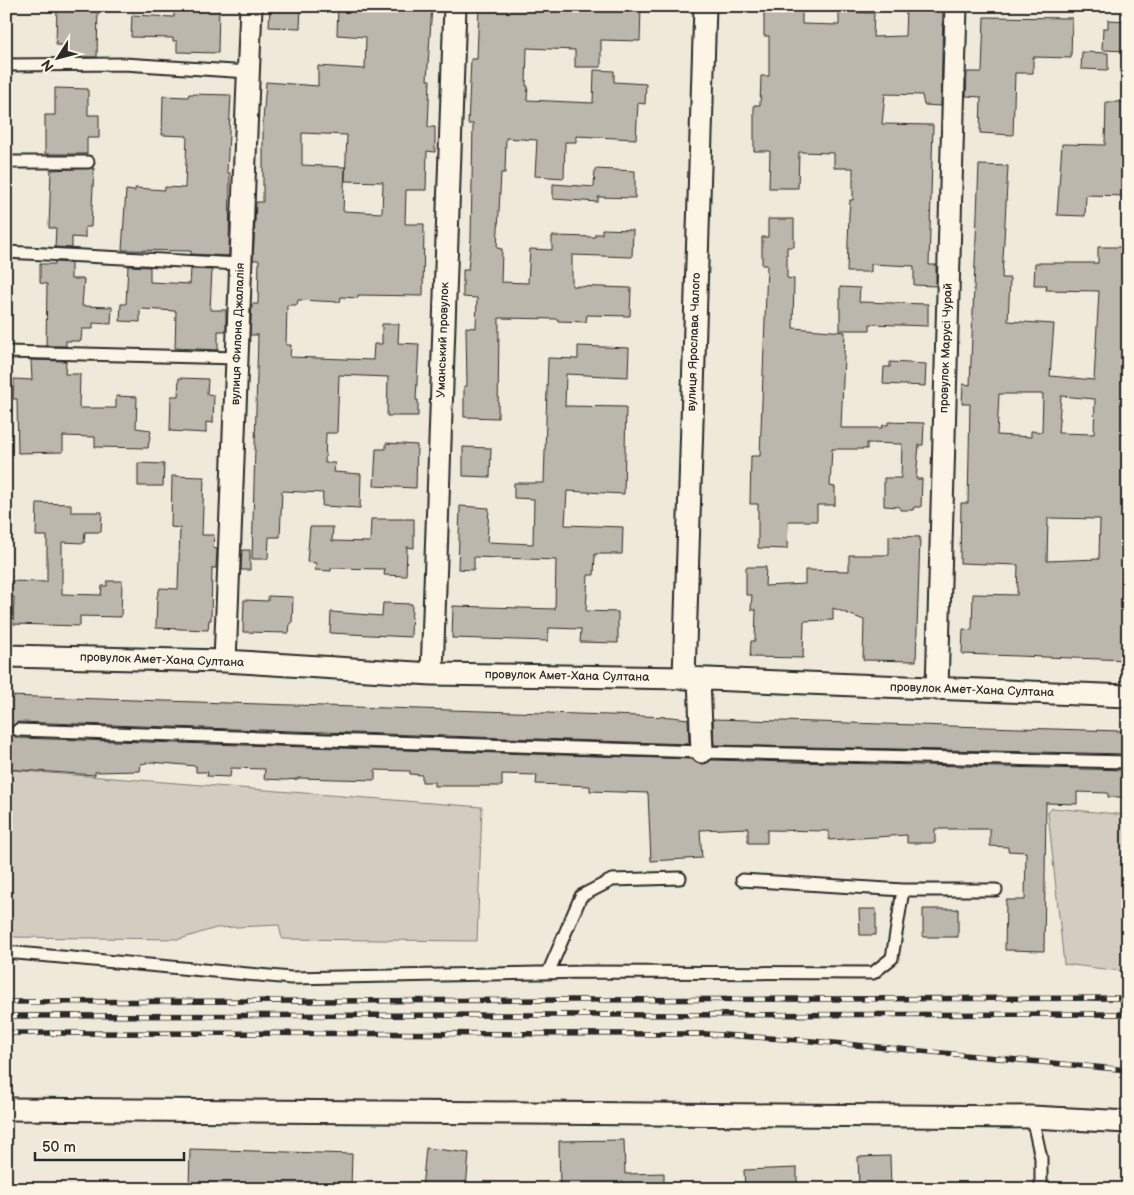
<svg xmlns="http://www.w3.org/2000/svg" width="1134" height="1195" font-family="'Balsamiq Sans',sans-serif">
  <style>
    .green { fill: #d2cdc0; stroke: #7e7c76 }
    .building { fill: #bcb7ac; stroke: #2b2b2b; fill-rule: evenodd }
    .lines { fill: none; stroke-linecap: round; stroke-linejoin: round }
    .service-casing { stroke: #2b2b2b; stroke-width: 15 }
    .minor-casing { stroke: #2b2b2b; stroke-width: 25 }
    .service { stroke: #fcf5e5; stroke-width: 11 }
    .minor { stroke: #fcf5e5; stroke-width: 21 }
    .rail-casing { stroke: #2b2b2b; stroke-width: 5.5 }
    .rail { stroke: #fcf5e5; stroke-width: 4; stroke-dasharray: 11; stroke-linecap: butt }
    .labels { text-anchor: middle; dominant-baseline: central; stroke-width: 5; stroke-linejoin: round; paint-order: stroke }
    .street-label { font-size: 12px; fill: #2b2b2b; stroke: #fcf5e5 }
  </style>
  <rect width="100%" height="100%" fill="#efe9da"/>
  <filter id="ink" filterUnits="userSpaceOnUse"><feTurbulence type="fractalNoise" baseFrequency=".02" numOctaves="2"/><feDisplacementMap in="SourceGraphic" scale="10" xChannelSelector="R" yChannelSelector="G"/><feConvolveMatrix kernelMatrix="1 2 1 2 8 2 1 2 1" color-interpolation-filters="sRGB"/></filter>
  <g filter="url(#ink)">
    <path class="green" d="M11,770l471,37 -5,134 -195,-2 -3,-14 -63,3 -36,11 -174,-2v-104z
      M1052,808l76,7v157l-64,-8 -16,-151z"/>
    <path class="building" d="M57,6h41l-1,51h-35v-12h-6z
      M174,6h45l-1,47 -41,-1v-11h-4v-3l-42,-1 1,-22 42,2z
      M270,6h31l-1,22 -31,-1z
      M338,6h94l-5,74h3l-2,47h7v25l-8,-1 -1,39h-20l-1,34h19l-1,72 -65,-1v3l-17,-1 -1,5 -42,-2 -1,5h-10l-1,40h5l-1,12 83,3 1,-16h8v-20h17l-1,19 21,1 -3,56h2v16h-31l1,-39 -49,-2 -2,58h-11l-1,30h10l-1,9 27,2 -1,34 -38,-2 1,-13 -41,-2 -2,46h-11l-1,22h-16l6,-224h-8l2,-31h6l1,-44h-6l3,-58h7v-81l3,-39 52,4v-20l47,3 1,-32 -29,-2zM302,133l45,2 -2,46 38,1 -1,31 -39,-2 2,-44 -43,-2z
      M479,6l74,4v-4h88l-1,35 -39,-1v27h-26v-17l-48,-2 -1,38h2l-1,14 66,3 1,-33 20,1v11l32,2 -1,20 -7,-1 -2,36 -60,-3v6h-11l-1,36 -29,-2 2,-36 -31,-2 -1,35h-4l-4,75 5,1 -1,33 27,1 2,-34 22,1v-14l43,1v-3h7v-5l31,1 -1,27 -60,-2v31l59,2 -1,28 -43,-1 -1,7 -28,-1v-2l-59,-1 -1,100 -34,-1v-31h3l-1,-59 10,1 1,-30 -14,-1v-27h5l3,-31 2,-115h-5l3,-65h6z
      M906,7l37,1 -2,98 -17,-1 -2,-10 -37,-1 -3,30 51,1 -4,140h7v21l-22,-1v-19l-43,-2v8h-24l2,-58 1,-14h3v-32h-19v-15l-35,-1 -1,36h-29l1,-37h-16v-46h6l1,-29h8v-40h-5v-25l38,1v12l37,1v-13l35,1 -1,24 32,-1z
      M984,17l88,1 -1,40 -38,-1v16h-18l-2,62 -33,-2 1,-36 -15,-1 1,-24h15z
      M1108,20l20,1v30l-26,-1 1,-22h5z
      M1082,52l26,1v17l-27,-1z
      M55,88l33,1v26h11v23h-12v16h-42v-39h10z
      M189,94l42,1 -4,77 3,1 -1,83 -38,-2v-3l-69,-1 4,-60 9,1v-3l30,2v-3l20,1 2,-52 -25,-1 1,-39 25,1z
      M1106,102h22v94l-42,-1 -1,21 -28,-1 5,-71 43,1z
      M979,165l29,1 -6,112h8l-2,43 46,3 -4,52 44,4 5,-89 -53,-1 1,-5h-13l1,-22h63v-16h30v413l-166,-6 1,-25 9,1 1,-36 44,1 1,-30 -58,-2 1,-60h7l2,-99h-8l1,-20 7,1zM999,394h44l-1,38 -11,-1v6l-34,-2zM1061,396l34,3 -1,35 -36,-1zM1048,518l52,1 -1,40 -52,2z
      M94,168l-3,59h-6v11l-13,-1v11l-17,-1 1,-19h-7l2,-58z
      M595,169l40,2v27l-37,-1v5l-45,-3v-15l41,3z
      M768,219h26v28h-7v31l7,1 -1,49 52,4 -4,96h41l1,-3h5v-3l36,1 -1,22h-4l-3,34h6l-1,28h-7l-1,3h-13v-3l-16,-1v-28h17l1,-34 -35,-1v6h-35l-2,37 5,1v18h-18v16h-29l-1,28 -29,-1v-44h-8l1,-48h9l7,-191h-5v-28h6z
      M55,262l16,1v16h13l-2,27 30,1 -1,17 -18,-1v6h-11l-1,12h-15v5h-20l1,-62 -7,-1v-19h15z
      M128,266l22,1v15l40,2 1,-15 21,1 -2,40h16v21h-8v19l-43,-2 1,-37 -34,-2 -2,2v11l-20,-1 1,-17h5z
      M840,287l20,1 -1,14 69,2v22l-58,-2v6h-30z
      M578,346l51,2 -1,29 -62,-3 -1,32 61,1 -2,87 -57,-3 -2,34 58,2 -1,27h-27l-1,21h-6l-2,36 32,1v31l-38,-1 1,-13 -32,-1 -1,13 -96,-3 1,-32 102,3 1,-49 -82,-3v13l-16,-1 2,-63 29,2 -2,34 46,2 1,-45 -20,-1v-15h30l4,-125 30,1z
      M31,360l35,1 -1,13h15l-1,34h37v-12l21,1 -1,31 15,2 -3,18 -53,-1v-10l-32,-1v16l-45,1 -1,-54h-4l1,-20 18,1z
      M890,362l36,2 -1,22 -42,-2 1,-17h6z
      M179,378l29,1 -1,15 7,1 -1,28 -7,-1v11l-36,-2 1,-35h7z
      M386,443l31,2 -1,43 -42,-2 2,-37h10z
      M463,447l28,1 -1,29 -27,-1z
      M138,463l26,1 -1,22h-25z
      M172,476l32,1 -2,58h12l-1,13 4,1 -1,19h-4l-1,52h-2l-1,10 -52,-2 1,-31 3,-9 18,1 2,-61 -9,-1z
      M37,503l34,1v8h31l-1,20h-16l-1,11 -22,-1v52l39,1 1,-9h5v-5h15l-1,36 -41,-1v10l-67,-2 1,-27h-7v-16l40,1v-46h-11z
      M371,519h43v29l-7,-1 -1,29 -22,-1 1,-6 -54,-1v3l-16,-1 1,-7 -9,-1 3,-35h23l-1,14 38,1z
      M889,536l31,1 -4,124 -53,-1 1,-40 -31,-12v12l-29,1 -1,37 -53,-1 1,-16h4l1,-31h-5l1,-15h-6v-28h20l-1,19 40,-2v-14l44,1v-16h40z
      M242,550h8v20h-9z
      M268,596l25,1 -1,26h-2l-1,10 -46,-1 1,-32 24,1z
      M383,603l29,1 -1,33 -81,-4 1,-21 51,4z
      M6,696l666,21 16,2 1,25 -671,-22 -6,4 -1,4 3,6 4,2 674,21 10,5 9,-4 417,10v27h-20v-4l-31,-1v12l-31,-1 -2,148 -39,-1 1,-50h19l1,-48 -18,-1v-4l-18,-1v-17h-55v14h-28v-8l-78,5v-9l-62,-1v13h-19v-15l-48,2 2,28 -51,3 -3,-68 -58,-2v-5l-54,-2 1,-9 -35,-1v12h-68v-4h-12v-7l-12,-1v-3l-35,-1v10l-77,-2v1l-13,1 -21,-1 1,-10 -34,-1 -1,9 -23,-1 1,-4h-12v-6l-45,-4 -10,2 -1,7 -45,1v3l-89,-6z
      M713,719l408,12 7,1v22l-414,-9z
      M859,909h17v26h-16z
      M923,909h35v28h-35z
      M624,1140l1,34 39,-1v16h-104l-1,-48z
      M426,1148l43,5 -3,36h-44z
      M190,1149l162,5 -1,35h-162z
      M890,1156l1,33h-32l-1,-32z
      M797,1168v21h-52l-1,-19z"/>
    <g class="lines">
      <g class="service-casing">
        <path id="service" d="M6,65l118,-1 125,8
          M6,162h82
          M6,252l234,12
          M6,352l232,6
          M18,730l684,22 426,10
          M742,880l161,10
          M6,952l285,26 294,-6 288,1 19,-15 11,-68h93
          M548,973l33,-77 31,-16 68,-2
          M1032,1117l9,41v31"/>
      </g>
      <g class="minor-casing">
        <path id="minor" d="M6,656l219,5 207,13 252,4 444,18
          M225,661l26,-655
          M432,674l23,-668
          M684,678l21,-672
          M699,679l3,73
          M937,689l19,-683
          M6,1109l1026,8 96,5"/>
      </g>
      <use href="#service" class="service"/>
      <use href="#minor" class="minor"/>
      <g class="rail-casing">
        <path id="rail" d="M6,1002l1122,-4
          M6,1016l1122,-2
          M6,1033l700,1 95,6 327,30"/>
      </g>
      <use href="#rail" class="rail"/>
    </g>
  </g>
  <g class="labels">
    <g class="street-label">
      <text transform="translate(238 334) rotate(-88)">вулиця Филона Джалалія</text>
      <text transform="translate(443 340) rotate(-88)">Уманський провулок</text>
      <text transform="translate(694 342) rotate(-88)">вулиця Ярослава Чалого</text>
      <text transform="translate(946 348) rotate(-88)">провулок Марусі Чурай</text>
      <text transform="translate(162 660) rotate(2)">провулок Амет-Хана Султана</text>
      <text transform="translate(567 676) rotate(1)">провулок Амет-Хана Султана</text>
      <text transform="translate(972 690) rotate(2)">провулок Амет-Хана Султана</text>
    </g>
  </g>
  <rect width="1134" height="1195" fill="none" stroke="#fcf5e5" stroke-width="25"/>
  <rect x="12" y="12" width="1109" height="1170" fill="none" stroke="#2b2b2b" stroke-width="2" filter="url(#ink)"/>
  <g transform="translate(58 58) rotate(234)" stroke="#fcf5e5" stroke-width="4" paint-order="stroke">
  <path d="M0-4L9 19L0 12L-9 19Z" fill="#2b2b2b"/>
  <text y="-8" font-size="14" font-weight="bold" text-anchor="middle" fill="#2b2b2b">N</text>
  </g>
  <path d="M35 1152v8h149v-8" fill="none" stroke="#2b2b2b" stroke-width="2.5"/>
  <text x="42" y="1152" font-size="15" fill="#2b2b2b" stroke="#fcf5e5" stroke-width="4" paint-order="stroke">50 m</text>
</svg>
